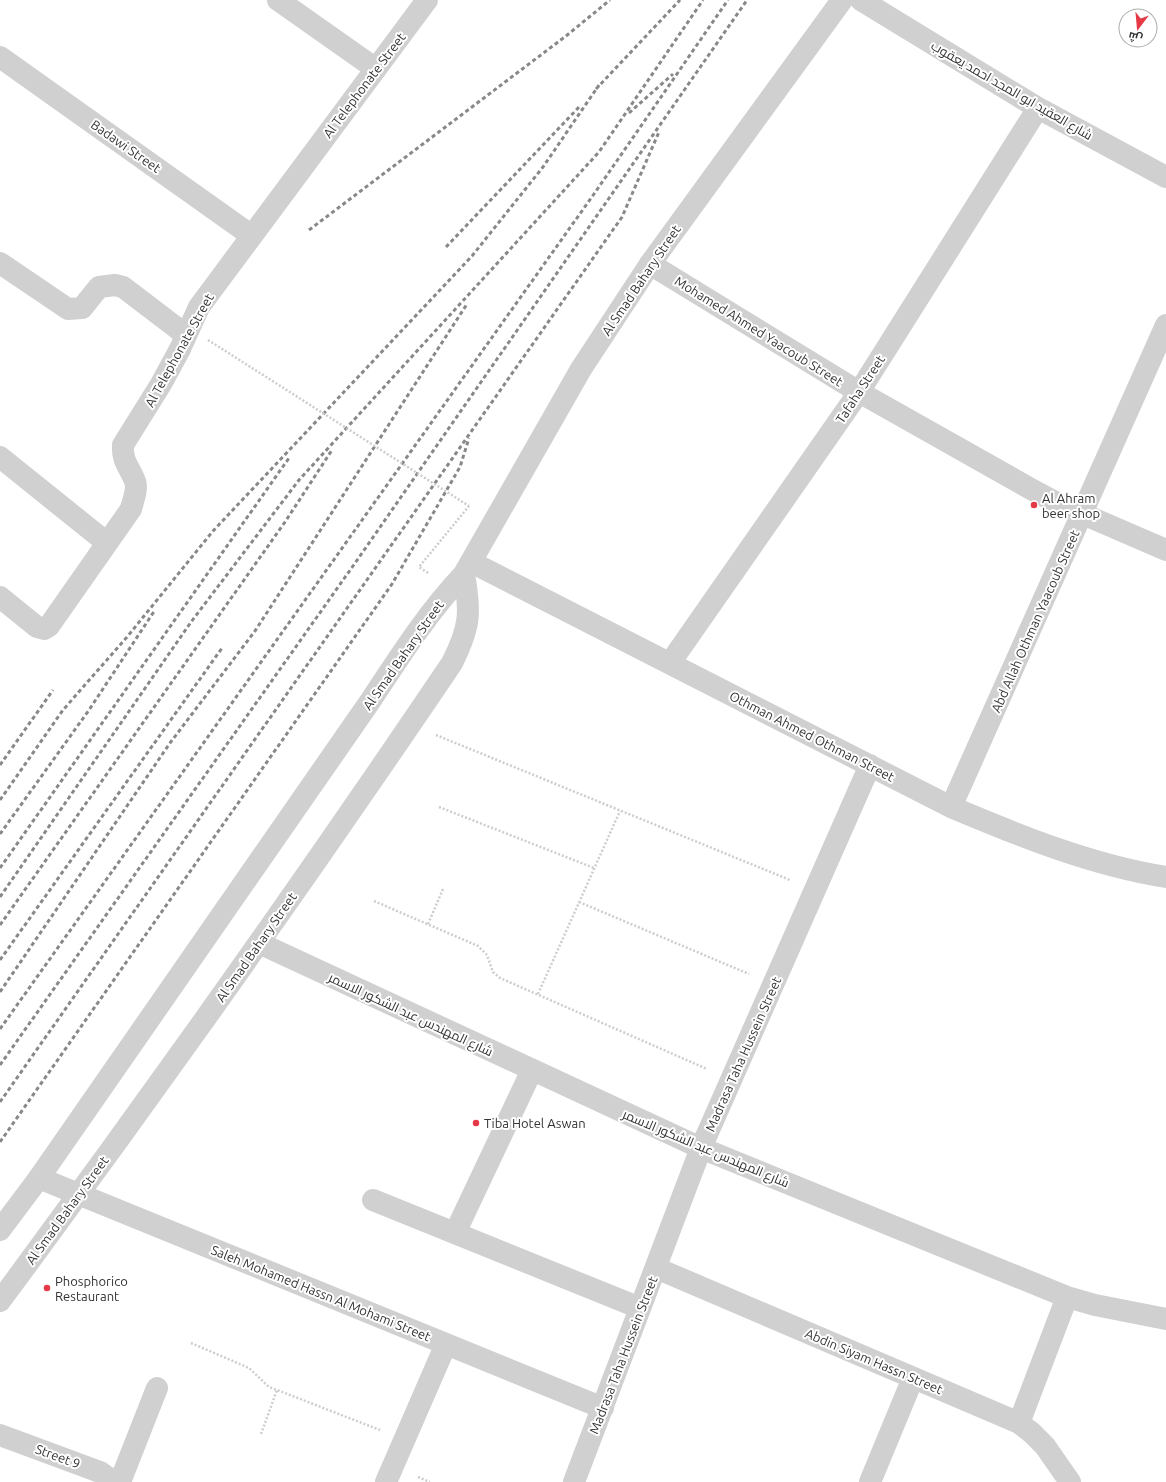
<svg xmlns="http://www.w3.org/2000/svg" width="1166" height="1482" font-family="Ubuntu,Cairo,sans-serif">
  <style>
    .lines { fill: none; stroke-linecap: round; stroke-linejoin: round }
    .path { stroke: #cdcdcd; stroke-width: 2.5; stroke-dasharray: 2 2; stroke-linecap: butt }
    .minor { stroke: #d0d0d0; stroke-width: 22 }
    .tertiary { stroke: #d0d0d0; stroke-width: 22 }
    .rail { stroke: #888; stroke-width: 3; stroke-dasharray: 4 3; stroke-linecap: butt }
    .path-bridge { stroke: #cdcdcd; stroke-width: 2.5; stroke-dasharray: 2 2; stroke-linecap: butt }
    .poi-dot { fill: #e63946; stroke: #fff; stroke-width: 1.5 }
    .labels { text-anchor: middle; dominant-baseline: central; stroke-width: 4; stroke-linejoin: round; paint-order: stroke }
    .street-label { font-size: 13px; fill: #333; stroke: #fff }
    .poi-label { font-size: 13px; fill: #333; stroke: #fff; text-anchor: start }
  </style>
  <rect width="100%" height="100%" fill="#fff"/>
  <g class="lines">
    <path class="path" d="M428,573l-9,-6 50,-61
      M436,735l354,145
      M439,807l155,61
      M374,901l104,45 9,9 6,17 7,6 207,91
      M579,902l170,72
      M428,924l15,-35
      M538,994l82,-183
      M191,1343l58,25 20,19 8,3 103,40
      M261,1434l16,-44
      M418,1477l12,5"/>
    <path class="minor" d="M278,0l98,69
      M861,0l177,108 128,69
      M0,57l252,179
      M0,263l68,46 14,-1 17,-21 16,-2 8,2 63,48
      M650,264l209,128 172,97 24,13 111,48
      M0,457l107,86
      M471,562l480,245c69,29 140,58 215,70
      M0,597l37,30 7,2 5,-3 82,-117c2,-8 7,-20 4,-28 -6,-15 -13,-19 -12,-36l38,-61 19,-35 19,-42 228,-307
      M670,663l189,-271 179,-284
      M951,807l215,-482
      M259,943l442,205 366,149 28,8 71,14
      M39,1178l564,230
      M373,1200l267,108
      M455,1233l77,-163
      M656,1268l363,155 13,10 13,13 25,36
      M1019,1423l48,-126
      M0,1435l100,37 14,10
      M120,1482l37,-94
      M386,1482l60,-138
      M574,1482l127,-334 169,-383
      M870,1482l43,-104"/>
    <path class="tertiary" d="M0,1230l39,-52 332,-478c29,-44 57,-88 93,-126l117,-205 69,-105 192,-264
      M0,1301c155,-209 306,-422 452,-638 18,-36 19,-50 12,-89"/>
    <path class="rail" d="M596,89l84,-89
      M629,113l44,-39
      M309,230l257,-194 44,-36
      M446,247l134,-141
      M0,765l53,-75
      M0,800l63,-90 64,-73 86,-106 259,-275 71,-89 56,-82
      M0,834l89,-124 66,-100
      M0,868l289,-410
      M0,897l191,-275 108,-142 300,-328 104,-152
      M0,925l285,-403 47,-72
      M0,960l222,-312
      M0,992l170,-249 85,-112 212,-327
      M0,1029l594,-835 134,-194
      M0,1065l353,-499 394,-566
      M0,1102l622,-885 37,-85
      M0,1142l392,-558 68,-117 9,-29"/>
    <path class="path-bridge" d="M208,340l261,166"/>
  </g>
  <g class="poi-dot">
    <circle cx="1034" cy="505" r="4"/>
    <circle cx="476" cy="1123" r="4"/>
    <circle cx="47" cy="1288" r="4"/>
  </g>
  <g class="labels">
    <g class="street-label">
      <text transform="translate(364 85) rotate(-53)">Al Telephonate Street</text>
      <text transform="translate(1012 90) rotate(30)">شارع العقيد ابو المجد احمد يعقوب</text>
      <text transform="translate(126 146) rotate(35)">Badawi Street</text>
      <text transform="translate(641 280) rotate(-56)">Al Smad Bahary Street</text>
      <text transform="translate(759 331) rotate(32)">Mohamed Ahmed Yaacoub Street</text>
      <text transform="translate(179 350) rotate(-61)">Al Telephonate Street</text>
      <text transform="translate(860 389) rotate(-57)">Tafaha Street</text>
      <text transform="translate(1035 621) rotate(-66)">Abd Allah Othman Yaacoub Street</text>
      <text transform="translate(403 655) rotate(-55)">Al Smad Bahary Street</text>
      <text transform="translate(812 736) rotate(27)">Othman Ahmed Othman Street</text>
      <text transform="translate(256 947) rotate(-55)">Al Smad Bahary Street</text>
      <text transform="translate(411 1014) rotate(25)">شارع المهندس عبد الشكور الاسمر</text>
      <text transform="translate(743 1054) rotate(-66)">Madrasa Taha Hussein Street</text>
      <text transform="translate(706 1148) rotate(23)">شارع المهندس عبد الشكور الاسمر</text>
      <text transform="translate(67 1210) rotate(-54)">Al Smad Bahary Street</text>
      <text transform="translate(321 1293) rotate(22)">Saleh Mohamed Hassn Al Mohami Street</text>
      <text transform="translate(623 1355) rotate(-69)">Madrasa Taha Hussein Street</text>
      <text transform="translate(874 1361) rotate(23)">Abdin Siyam Hassn Street</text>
      <text transform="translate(58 1456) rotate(20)">Street 9</text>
    </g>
    <g class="poi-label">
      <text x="1042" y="498">Al Ahram<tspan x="1042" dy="15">beer shop</tspan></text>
      <text x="484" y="1123">Tiba Hotel Aswan</text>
      <text x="55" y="1281">Phosphorico<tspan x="55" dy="15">Restaurant</tspan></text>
    </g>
  </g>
  <g transform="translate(1138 28) rotate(196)"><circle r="19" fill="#ffffff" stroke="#adadad"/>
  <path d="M0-3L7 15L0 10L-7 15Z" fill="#e63946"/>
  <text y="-6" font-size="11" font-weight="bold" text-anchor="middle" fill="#333333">ش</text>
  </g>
</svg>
